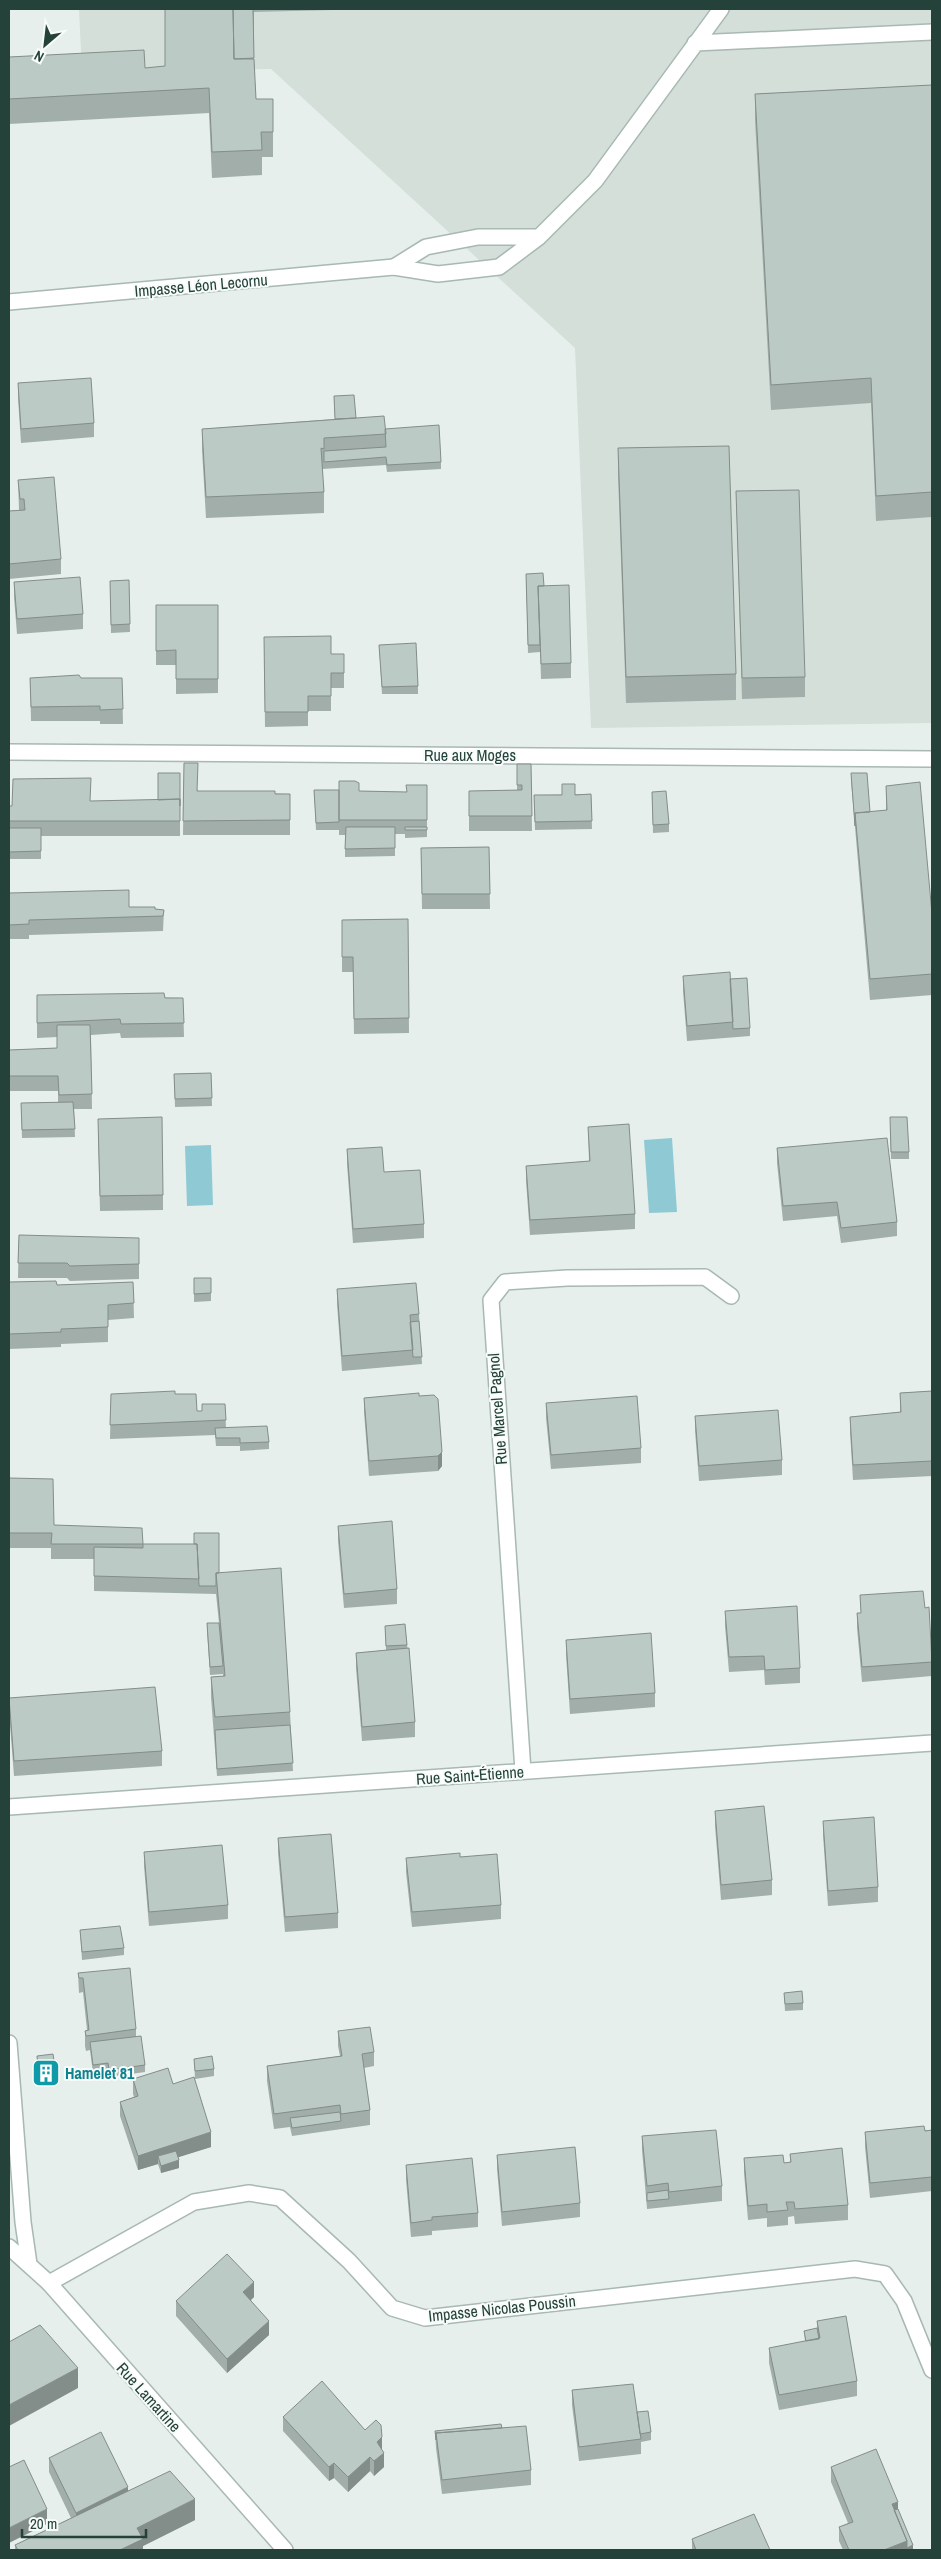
<svg xmlns="http://www.w3.org/2000/svg" width="941" height="2559" font-family="'Archivo Narrow',sans-serif">
  <style>
    .built { fill: #d4dfda }
    .water { fill: #8ec9d4 }
    .lines { fill: none; stroke-linecap: round; stroke-linejoin: round }
    .service-casing { stroke: #a8b8b2; stroke-width: 18 }
    .minor-casing { stroke: #a8b8b2; stroke-width: 18 }
    .tertiary-casing { stroke: #a8b8b2; stroke-width: 18 }
    .service { stroke: #fff; stroke-width: 15 }
    .minor { stroke: #fff; stroke-width: 15 }
    .tertiary { stroke: #fff; stroke-width: 15 }
    .wall { fill: #a1aea9 }
    .shaded-wall { fill: #838d89 }
    .building { fill: #bbcac4; stroke: #838d89 }
    .labels { text-anchor: middle; dominant-baseline: central; stroke-width: 4; stroke-linejoin: round; paint-order: stroke }
    .street-label { font-size: 16px; fill: #24423a; stroke: #f7fbf9 }
    .culture-label { font-size: 16px; font-weight: bold; fill: #0d838f; stroke: #f7fbf9; text-anchor: start }
  </style>
  <rect width="100%" height="100%" fill="#e6efeb"/>
  <path class="built" d="M79,9h853v714l-341,5 -16,-380 -304,-279 -189,3z"/>
  <path class="water" d="M672,1138l5,74 -28,1 -5,-73z
    M211,1145l2,60 -26,1 -2,-60z"/>
  <g class="lines">
    <g class="service-casing">
      <path id="service" d="M695,43l237,-11
        M478,237h61l-40,30 -61,7 -44,-7 32,-20z
        M539,237l56,-56 126,-172"/>
    </g>
    <g class="minor-casing">
      <path id="minor" d="M9,302l385,-35
        M9,752l923,7
        M523,1771l-32,-471 14,-18 62,-4 138,-1 26,19
        M9,1807l923,-64
        M49,2283l145,-81 55,-9 31,5 69,63 43,47 33,10 430,-49 30,5 19,27 28,69"/>
    </g>
    <g class="tertiary-casing">
      <path id="tertiary" d="M9,2043l14,179 6,42
        M9,2247l40,36 236,267"/>
    </g>
    <use href="#service" class="service"/>
    <use href="#minor" class="minor"/>
    <use href="#tertiary" class="tertiary"/>
  </g>
  <path class="wall" d="M165,9h207l-118,3v50l2,37 17,33v25h-11v18l-50,3 -3,-65 -200,11v-67l136,11 20,-2z
    M932,85v432l-56,4 -5,-118 -100,7 -16,-290v-26z
    M18,383l76,40v14l-73,6 -3,-45z
    M334,396l22,22 29,11 56,33v7l-54,3 -1,-7 -64,4 2,23v21l-118,5 -4,-68v-21l133,-10z
    M618,448l118,226v26l-110,3 -8,-229z
    M18,480l43,79v15l-52,5v-68l10,-1z
    M736,491l69,186v20l-63,2z
    M526,574l18,12 27,77v15l-30,1 -1,-31v4l-12,1z
    M129,580l1,52 -19,1 -1,-52z
    M14,582l69,32v15l-66,5 -3,-37z
    M156,605h62v88l-42,1v-29h-20z
    M264,637l67,17h13v34h-13v23h-23v15l-43,1z
    M379,645l39,41v8h-36z
    M30,678h92l1,46h-23v-3h-69z
    M184,763l14,28 92,3v41h-107z
    M517,764h14l1,67h-63v-40l48,-1z
    M180,773v63h-139v23h-32v-53l82,-5 67,-1z
    M851,773l19,39 16,-2v-24l46,128v81l-62,5 -19,-219z
    M427,785v52l-22,1v-4h-10v22l-50,1v-22h-6v-13v8h-23l-2,-40 92,2z
    M652,792l17,32v8l-16,1z
    M591,794l1,35 -57,1 -1,-35z
    M489,847l1,62h-68l-1,-61z
    M9,893l120,14 35,3 -1,21 -134,4v4h-20z
    M408,919l1,114 -55,1 -1,-62h-11v-52z
    M683,976l47,3 20,49v8l-63,5 -4,-50z
    M37,995l146,3 1,39 -63,1 -1,-5 -29,2 1,74h-18l1,28 -53,1 -1,-35 37,-1v-11h-49v-41l48,-2v-11l-20,1z
    M211,1073l1,33 -37,1 -1,-33z
    M890,1125l19,27v7h-18z
    M588,1127l47,87v15l-105,6 -4,-54v-15l63,-5z
    M98,1134l65,61v15l-63,1z
    M777,1148l120,74v14l-56,7 -4,-27 -54,5 -6,-58z
    M347,1149l37,23 40,52v14l-71,5 -6,-79z
    M19,1235l120,29v15l-69,2 -3,-3h-49z
    M194,1278h17v23l-17,1z
    M9,1282l48,3 76,-3 1,36 -26,2v22l-47,2v3l-52,2z
    M337,1289l82,25 3,50 -80,7 -5,-67z
    M932,1391v85l-79,4 -3,-48v-15l50,-5v-19z
    M111,1394h64l22,17h5l23,-7 1,24 43,14v7l-29,2v-5h-24l-1,-11 -105,4z
    M419,1396l23,70 -4,5 -69,5 -5,-64v-14z
    M546,1403l95,45v15l-90,6 -5,-51z
    M695,1416l87,44v15l-83,6 -4,-50z
    M9,1478l45,47 89,19 76,29 71,139 3,59 -76,5 -6,-79v-20l12,-1v-2l-13,1 -3,-44v-8h12l-3,-29 -122,-3v-32h-43v-11h-42z
    M338,1526l59,63v15l-53,4 -6,-67z
    M860,1595l72,61v20l-70,6 -5,-54v-15h4z
    M725,1611l75,57v15l-35,2 -1,-15 -35,2 -4,-46z
    M405,1624l10,98v15l-53,4 -6,-73v-15l30,-3 -1,-24z
    M566,1640l89,53v14l-85,7 -4,-59z
    M9,1698l153,53v15l-148,10 -5,-64z
    M715,1811l57,69v15l-51,5 -6,-74z
    M823,1821l55,66v15l-50,4 -5,-71z
    M278,1838l60,75v15l-53,4 -7,-79z
    M144,1852l84,53v14l-79,7 -5,-60z
    M460,1857l41,48v14l-89,8 -6,-55v-14z
    M80,1930l44,18v7l-42,5z
    M78,1973l58,56v8l9,28v7l-36,5 -1,-6 -15,2 -3,-23 -4,1 -1,-5v-15l2,-1 -4,-38 -4,1z
    M784,1993l19,10v7l-18,1z
    M338,2031l36,21v14l-10,2 6,42v15l-78,11 -2,-9 -16,2 -7,-48v-15l73,-10 -2,-10z
    M37,2056l19,18v8l-17,2z
    M194,2059l20,10v7l-19,3z
    M133,2079l40,5 38,63 -33,10 1,11 -18,5 -3,-9 -20,6 -18,-54v-14l14,-5 -1,-3z
    M932,2130v61l-62,7 -5,-51v-15z
    M642,2136l80,50v15l-75,8 -5,-59z
    M790,2154l58,51v15l-53,4 -1,-8 -6,1v8l-21,2v-9l-19,2 -4,-47v-15l40,5 6,-1z
    M497,2155l83,48v14l-78,9 -5,-57z
    M406,2165l72,48v14l-46,4v4l-21,2 -5,-57z
    M254,2297l-3,3 18,35 -42,38 -51,-57v-15z
    M817,2321l40,60v15l-78,14 -10,-47v-15l36,-7 -1,-10 13,-3z
    M572,2390l65,22 14,20v8l-10,2v12l-62,7 -7,-56z
    M283,2417l99,33 2,17 -10,9 -4,-5 -22,21 -14,-14 -5,3 -46,-50z
    M502,2428l29,42v15l-89,9 -6,-46 -1,-17z
    M49,2458l79,32 67,30 -52,26v4h-128v-5l56,-27 -22,-46z
    M831,2467l67,42 15,41h-70l-4,-9v-14l9,-4 -17,-41z
    M692,2539l78,11h-78z"/>
  <path class="shaded-wall" d="M442,1452v14l-4,5v-15z
    M211,2132v15l-51,16 -2,-7v8l-20,6v-14z
    M179,2160v8l-18,5v-7z
    M254,2282v15l-11,10v-15z
    M269,2321v14l-42,38v-14z
    M78,2368v20l-69,38v-21z
    M382,2437v15l-5,-10z
    M384,2453v14l-10,9v-15z
    M370,2457v14l-22,21v-15z
    M334,2463v15l-5,3v-14z
    M128,2487v15l-52,26v-15z
    M195,2499v21l-52,26v4h-23l17,-22z
    M898,2502v15l-4,1 -2,-14z
    M47,2509v15l-38,19v-15z
    M907,2541l6,4v5h-29z"/>
  <path class="building" d="M165,9h68l1,50h20l2,40h17v33h-12l1,18 -50,2 -3,-64 -200,11v-42l135,-7 1,18 20,-2z
    M233,9h20l1,49 -20,1z
    M932,85v407l-56,4 -5,-118 -100,7 -16,-291z
    M91,378l3,45 -73,6 -3,-46z
    M354,395l2,23 -21,1 -1,-23z
    M384,416l2,18 -62,4v11l-3,-1 3,44 -118,5 -4,-68z
    M439,425l2,37 -54,3 -1,-8 -62,5v-11l62,-4 -1,-18z
    M729,446l7,228 -110,3 -8,-229z
    M54,477l7,82 -52,5v-53l16,-1 -1,-11h-4l-2,-19z
    M799,490l6,187 -63,1 -6,-187z
    M543,573l1,13h-6l2,59h-12l-2,-71z
    M80,577l3,37 -66,5 -3,-37z
    M129,580l1,44 -19,1 -1,-44z
    M569,585l2,78 -30,1 -3,-78z
    M156,605h62v74h-42v-29l-20,1z
    M331,636v18h13v19h-13v23h-23v16h-43l-1,-75z
    M416,643l2,43 -36,1 -3,-42z
    M79,675l2,3h41l1,31 -23,1v-4l-69,1 -1,-29z
    M184,763h14l-1,28h78v3h15v26l-107,1z
    M517,764h14l1,52h-63v-25l53,-1v-5h-5z
    M158,773h22v33v-7l-22,1z
    M851,773h16l3,39 -15,1v13z
    M91,778l-1,23 90,-2v22h-171v-15h3l1,-27z
    M339,781h16l4,2v8l48,1 -1,-7h21v35h-88z
    M920,782l12,132v60l-62,5 -15,-166 32,-3 -1,-24z
    M562,784h13v11l16,-1 1,27 -57,1 -1,-27h28z
    M314,790h25v32l-23,1z
    M666,791l3,33 -16,1 -1,-33z
    M346,827h49v21l-50,1z
    M405,827h22v3h-22z
    M9,828h32v23l-32,1z
    M489,847l1,47h-68l-1,-46z
    M129,890v17h26v2l9,1 -1,6 -134,4v4l-20,1v-32z
    M408,919l1,99 -55,1 -1,-62h-11v-37z
    M730,972l3,50 -46,4 -4,-50z
    M747,978l3,50 -17,1 -3,-50z
    M164,993l1,5h18l1,25 -63,1 -1,-5 -83,4v-28z
    M57,1025h33l2,69 -33,1 -1,-19h-49v-26l48,-2z
    M211,1073l1,25 -37,1 -1,-25z
    M73,1102l2,27 -53,1 -1,-27z
    M162,1117l1,78 -63,1 -2,-77z
    M890,1117h17l2,35h-18z
    M629,1124l6,90 -105,6 -4,-54 64,-5 -2,-34z
    M887,1138l10,84 -56,6 -4,-26 -54,4 -6,-58z
    M382,1147l2,25 36,-2 4,54 -71,5 -6,-80z
    M19,1235l120,3v26l-69,2 -3,-3h-49z
    M194,1278h17v15l-17,1z
    M56,1281l1,4 76,-3 1,21 -26,2v22l-47,2v3l-52,2v-52z
    M416,1283l3,31 -9,1 3,35 -71,6 -5,-67z
    M419,1321l3,36h-9l-3,-35z
    M175,1391v3h21l1,17h5v-7h23l1,16 -116,5 1,-31z
    M932,1391v70l-79,4 -3,-48 51,-5 -1,-19z
    M419,1393v3l15,-1 4,4 4,53 -4,4 -69,5 -5,-63z
    M637,1396l4,52 -90,7 -5,-52z
    M778,1410l4,50 -83,6 -4,-50z
    M267,1426l2,16 -29,1v-5h-24l-1,-10z
    M9,1478l44,1 1,46 88,3 1,16h54l2,35 -105,-3v-29l49,1v-4h-92l1,-11h-43z
    M392,1521l5,68 -53,5 -6,-68z
    M194,1533h25v40h-3v13h-17l-2,-42h-3z
    M281,1568l9,144 -75,5 -4,-40 14,-1 -9,-103z
    M923,1591l2,17 4,-1 3,55 -70,5 -5,-54h4l-1,-18z
    M797,1606l3,62 -35,2 -1,-14 -35,1 -4,-46z
    M207,1623h12l4,43 -13,1z
    M405,1624l2,21 -21,1 -1,-20z
    M651,1633l4,60 -85,6 -4,-59z
    M409,1648l6,74 -53,5 -6,-74z
    M155,1687l7,64 -148,10 -5,-63z
    M290,1725l3,38 -76,6 -2,-39z
    M764,1806l8,74 -51,5 -6,-74z
    M874,1817l4,70 -50,4 -5,-70z
    M331,1834l7,79 -53,4 -7,-79z
    M222,1845l6,60 -79,7 -5,-60z
    M460,1853v4l37,-3 4,51 -89,7 -6,-54z
    M120,1926l4,22 -42,4 -2,-22z
    M130,1968l6,61 -50,7 -1,-5 4,-1 -6,-52h-4l-1,-5z
    M802,1991l1,12 -18,1 -1,-11z
    M370,2027l4,25 -12,2 8,56 -29,4 -1,-9 -66,9 -7,-48 75,-10 -4,-25z
    M141,2036l4,29 -36,5 -1,-7 -15,2 -3,-23z
    M53,2054l3,20 -17,2 -2,-20z
    M212,2056l2,13 -19,2 -1,-12z
    M168,2068l5,16 21,-7 17,55 -73,24 -18,-54 18,-6 -5,-17z
    M340,2112l1,9 -49,7 -2,-10z
    M924,2126l1,5 7,-1v47l-62,6 -5,-51z
    M716,2130l6,56 -53,6 -1,-9 -21,3 -5,-50z
    M575,2147l5,56 -78,9 -5,-57z
    M842,2148l6,57 -53,4 -1,-7h-8l2,8 -21,2v-8l-19,2 -4,-48 39,-3 1,8 7,-1 -1,-8z
    M176,2151l3,9 -18,6 -3,-10z
    M472,2158l6,55 -46,4v3l-21,3 -5,-58z
    M668,2190l1,9 -22,2v-8z
    M227,2254l27,28 -11,10 26,29 -42,38 -51,-58z
    M846,2316l11,65 -78,14 -10,-47 51,-10 -3,-17z
    M40,2325l38,43 -69,37v-63z
    M817,2328l2,11 -13,2 -2,-10z
    M322,2381l43,49 11,-10 5,5 1,12 -5,5 7,11 -10,8 -4,-4 -22,20 -14,-14 -5,4 -46,-50z
    M633,2384l8,55 -62,8 -7,-57z
    M648,2411l3,21 -11,2 -3,-22z
    M501,2424l1,4 -66,5v7l-1,-9z
    M526,2426l5,44 -89,10 -6,-47z
    M101,2432l27,55 -52,26 -27,-55z
    M876,2449l22,53 -6,2 15,37 -23,9h-35l-10,-23 14,-5 -22,-55z
    M24,2460l23,49 -38,19v-61z
    M170,2471l25,28 -58,29 6,11 -23,11h-102l-3,-5z
    M898,2509l15,36 -6,3v-7l-13,-31z
    M754,2514l16,36h-74l-4,-11z"/>
  <defs>
    <g id="building-square" transform="scale(1.4375)"><rect x="-9" y="-9" width="18" height="18" rx="4" fill="#0f9aa8" stroke="#f7fbf9"/><path d="M-4-6H4V6H1V3H-1V6H-4ZM-2.5-4.3h1.7v1.8h-1.7ZM.8-4.3h1.7v1.8H.8ZM-2.5-1h1.7V.8h-1.7ZM.8-1h1.7V.8H.8Z" fill="#fff"/></g>
  </defs>
  <g fill-rule="evenodd">
    <use href="#building-square" x="46" y="2073"/>
  </g>
  <g class="labels">
    <g class="street-label">
      <text transform="translate(201 285) rotate(-5)">Impasse Léon Lecornu</text>
      <text x="470" y="755">Rue aux Moges</text>
      <text transform="translate(497 1409) rotate(-94)">Rue Marcel Pagnol</text>
      <text transform="translate(470 1775) rotate(-4)">Rue Saint-Étienne</text>
      <text transform="translate(502 2308) rotate(-6)">Impasse Nicolas Poussin</text>
      <text transform="translate(149 2397) rotate(48)">Rue Lamartine</text>
    </g>
    <g class="culture-label">
      <text x="65" y="2073">Hamelet 81</text>
    </g>
  </g>
  <rect width="941" height="2559" fill="none" stroke="#24423a" stroke-width="20"/>
  <g transform="translate(45 45) rotate(208)" stroke="#f7fbf9" stroke-width="4" paint-order="stroke">
  <path d="M0-4L9 19L0 12L-9 19Z" fill="#24423a"/>
  <text y="-8" font-size="14" font-weight="bold" text-anchor="middle" fill="#24423a">N</text>
  </g>
  <path d="M22 2529v8h124v-8" fill="none" stroke="#24423a" stroke-width="2.5"/>
  <text x="30" y="2529" font-size="15" fill="#24423a" stroke="#f7fbf9" stroke-width="4" paint-order="stroke">20 m</text>
</svg>
